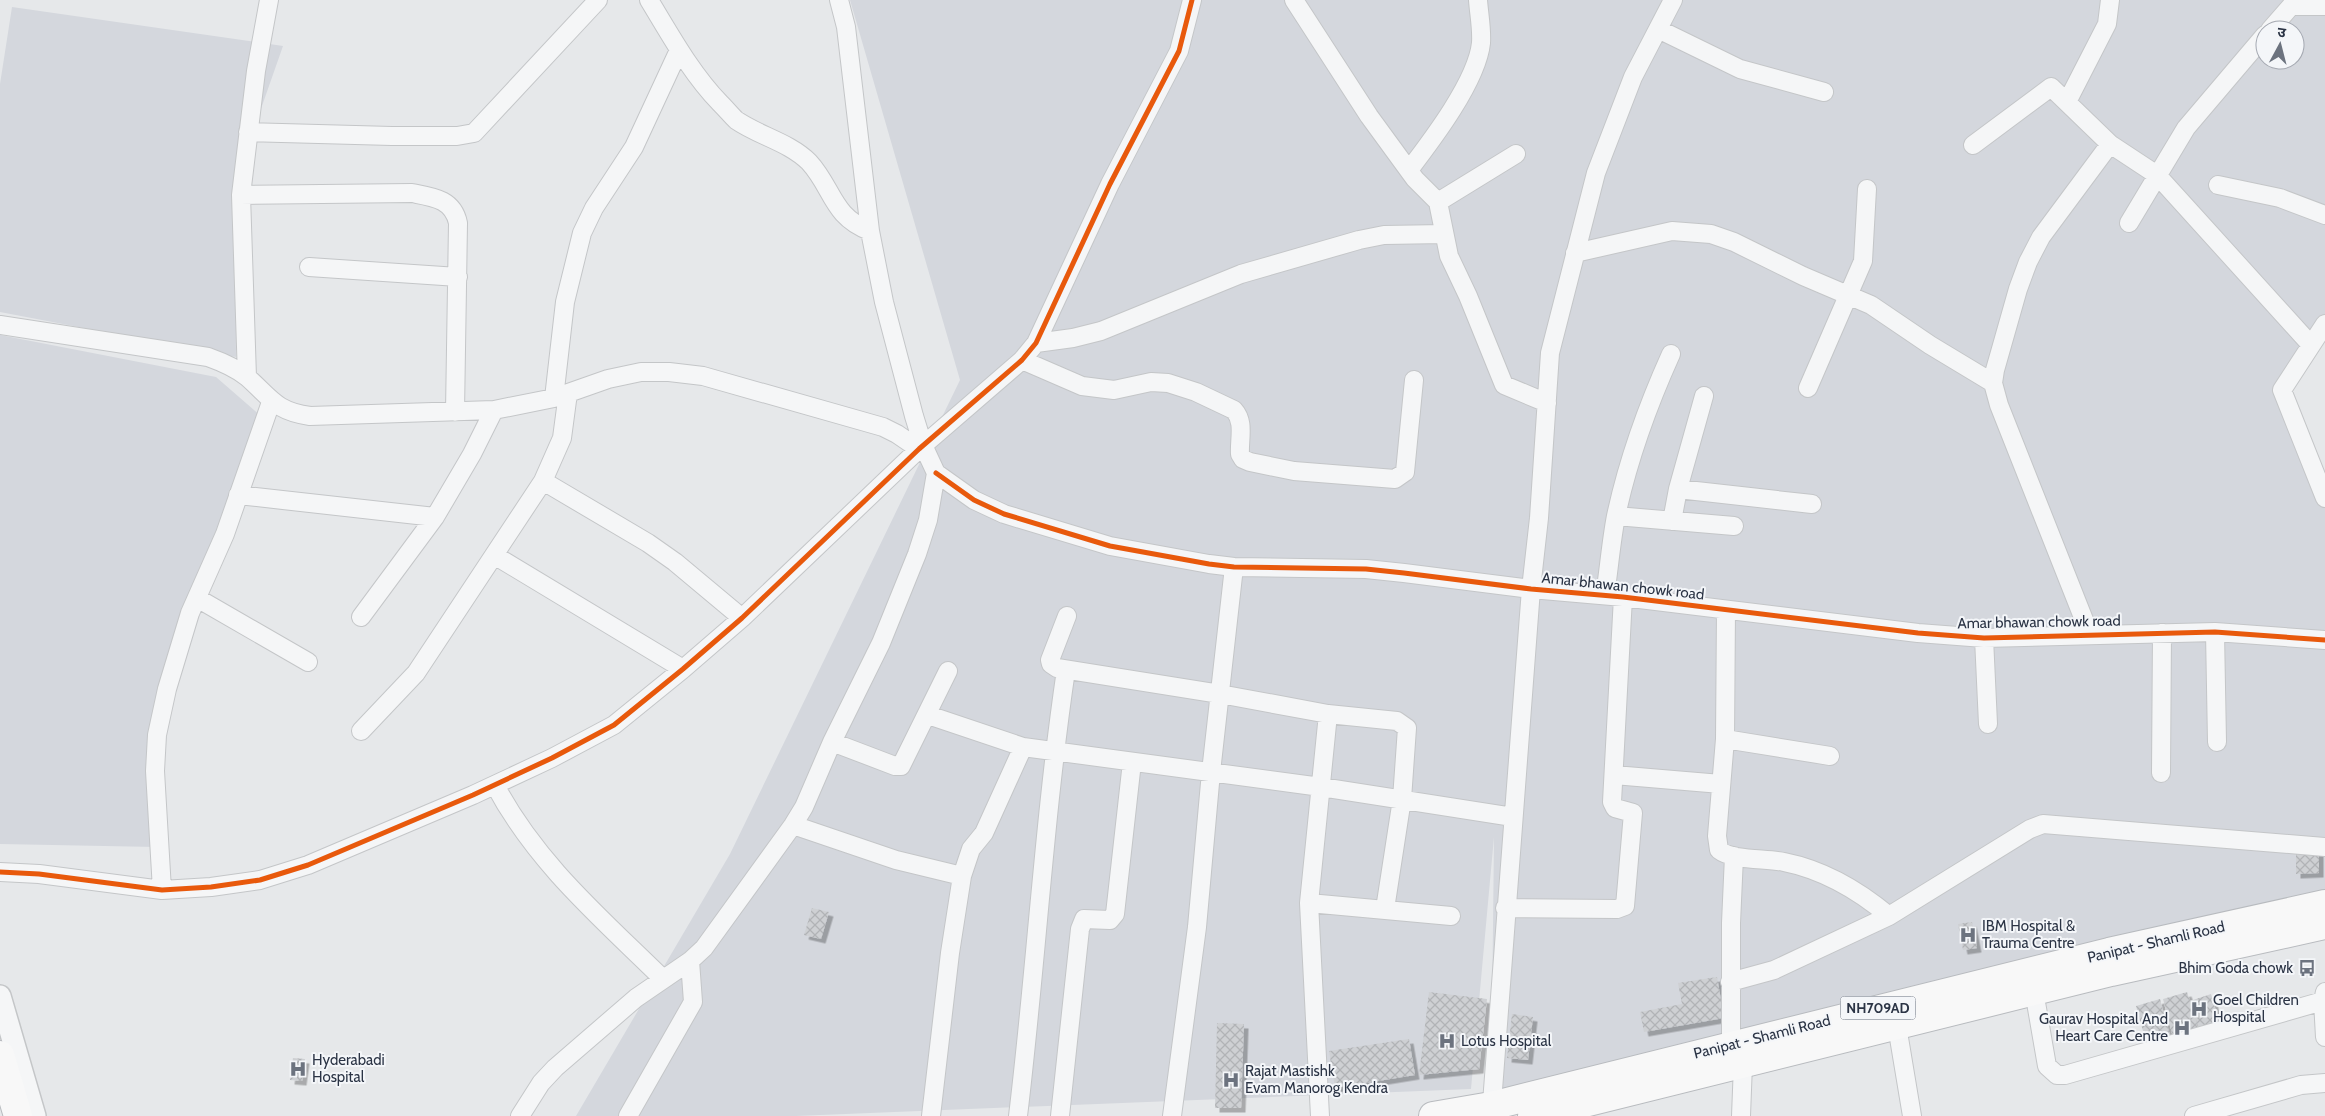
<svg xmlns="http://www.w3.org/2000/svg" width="2325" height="1116" font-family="Cabin,'Noto Sans Devanagari',sans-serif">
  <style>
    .built { fill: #d4d7dd; fill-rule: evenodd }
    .building { fill: url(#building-cross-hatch); filter: url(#shadow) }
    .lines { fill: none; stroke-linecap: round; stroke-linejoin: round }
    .minor-casing { stroke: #c4c6c8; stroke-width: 20 }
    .tertiary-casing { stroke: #c4c6c8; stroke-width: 24 }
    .trunk-casing { stroke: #b8bbbf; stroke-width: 30 }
    .minor { stroke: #f5f6f7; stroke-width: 18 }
    .tertiary { stroke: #f5f6f7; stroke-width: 21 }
    .trunk { stroke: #f8f8f8; stroke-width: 28 }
    .cycleway-casing { stroke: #f4f6f9; stroke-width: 8 }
    .cycleway { stroke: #e8590c; stroke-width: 5 }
    .labels { text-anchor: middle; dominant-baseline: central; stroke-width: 4; stroke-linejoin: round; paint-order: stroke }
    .shield { fill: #f4f6f9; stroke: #676e7b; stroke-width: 1 }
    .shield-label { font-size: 14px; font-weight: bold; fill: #2b3445 }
    .street-label { font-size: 15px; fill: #2b3445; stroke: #f4f6f9 }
    .poi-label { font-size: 15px; fill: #2b3445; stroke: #f4f6f9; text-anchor: start }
  </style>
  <defs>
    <pattern id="building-cross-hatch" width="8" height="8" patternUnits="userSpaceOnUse" patternTransform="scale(1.25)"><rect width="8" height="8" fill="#ced0d3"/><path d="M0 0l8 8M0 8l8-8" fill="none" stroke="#b1b3b6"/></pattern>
    <filter id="shadow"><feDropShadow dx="4.5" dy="4.5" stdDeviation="0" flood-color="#0004"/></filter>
  </defs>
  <rect width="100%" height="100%" fill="#e6e8ea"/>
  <path class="built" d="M850,0h1475v325l-42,65 42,108v407l-834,201 3,-269 -23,252 -675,27h-220l154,-262 230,-474zM2265,30h30v30h-30z
    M12,7l271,39 -48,137 1,174 -236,-45v-228z
    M0,335l216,42 46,40 -107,292 -8,86 10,52 -157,-3z"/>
  <path class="building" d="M2296,851h23v22l-23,1z
    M812,908l17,4 -8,27 -17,-4z
    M1972,922l5,26 -14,2 -5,-26z
    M1717,977l7,41 -80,14 -4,-20 42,-8 -4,-21z
    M1429,992l58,7 -8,70 -60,6z
    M2187,992l3,9 21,-7 10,34 -20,6 -6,-18 4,18 -25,7 -11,-42z
    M2160,999l12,44 -24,6 -12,-43z
    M1512,1014l21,3 -5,43 -21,-2z
    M1217,1023l27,1 -3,84h-26z
    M1409,1039l6,36 -80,13 -6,-37z
    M293,1058l12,1 -3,22 -12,-1z"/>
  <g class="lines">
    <g class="minor-casing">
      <path id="minor" d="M649,0c22,36 42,73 71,103 6,6 11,12 16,17 23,16 53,22 73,42 24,26 23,55 61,69
        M1294,0l75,116 46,63 23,23 11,54 19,40 36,89 43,18
        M1658,29l82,40 84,23
        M2270,30l21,-24h34
        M2067,102l40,-78 3,-24
        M248,132l144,4h65l17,-3 124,-133
        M1973,145l78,-58 59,57 47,31 154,170
        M1409,170c23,-30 68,-89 72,-127 1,-14 -2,-29 -3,-43
        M2218,185l62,13 45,17
        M241,195l171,-2c21,4 41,6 46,30l-3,189
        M1438,202l78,-48
        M2129,223l57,-95 79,-93
        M1575,253l97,-22 39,3 23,8 69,34 68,29 59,40 63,38
        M309,267l149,10
        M2325,324l-43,66 43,108
        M0,325l208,32c14,5 28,11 39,20 24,21 28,34 63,39l184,-6 60,-12 54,-19 33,-7h28l34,4 180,51 14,7 22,15
        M1036,343l37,-5 28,-7 140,-57 118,-34 25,-5 60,-1
        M1022,360l60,26 32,4 37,-8 17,1 28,9 38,18c11,12 5,29 6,44l3,5 7,3 44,9 101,8 10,-7 9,-92
        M247,377l-6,-182 15,-124 13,-71
        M1808,388l55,-127 4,-72
        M554,398l11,-96 17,-69 12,-25 40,-61 45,-97
        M936,473l38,27 30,14 106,32 99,18 25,3 132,2 38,4 127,16 92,8 295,36 66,5 231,-6 110,8
        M543,481l105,62 27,19 67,56
        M1678,489l134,15
        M238,495l197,22
        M1616,516l118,10
        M1672,521l6,-32 26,-93
        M494,555l189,114
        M1605,595c4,-26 6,-53 11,-79 12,-56 32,-111 55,-162
        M197,598l111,64
        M1726,610l-1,129 -8,97 2,14c14,11 47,8 65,12 40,8 74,28 105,54
        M1067,616l-17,44 1,4 6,4 163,26 108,20 69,7 10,7 -5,71 -17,110
        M361,617l74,-100 37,-63 22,-44
        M2215,632l2,110
        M2090,635l-91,-230 -6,-22 2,-13 23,-81 10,-27 13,-25 69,-93
        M1984,638l4,86
        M928,715l95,32 298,40 192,30
        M361,731l55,-58 127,-192 19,-43 6,-45
        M1725,739l105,17
        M832,742l63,24h6l47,-95
        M2161,773l1,-140
        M1614,775l107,9
        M495,785c41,78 106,133 168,194
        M793,825l103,35 66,16
        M1734,856l-3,67v122l12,19 -2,52
        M0,872l39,2 123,16 49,-3 49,-7 48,-15 165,-70 79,-37 62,-33 69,-56 59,-51 177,-169 103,-89 14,-17 74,-159 69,-133 13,-51
        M162,890l-7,-119 2,-36 10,-46 23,-76 35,-79 46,-132
        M1309,903l142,13
        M1505,908l112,1 8,-3 8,-93 -18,-5 -3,-6 11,-205
        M1730,982l44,-12 115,-54 141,-87 13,-5 282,23
        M2034,991l13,75 10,9h8l258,-74
        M2325,992l-2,9 2,36
        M1897,1026l15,90
        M520,1116l21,-33 14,-15 81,-70 54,-37 14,-13 89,-123 11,-18 28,-65 49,-99 36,-89 11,-34 8,-47 -13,-28 -9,-29 -30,-114 -14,-71 -24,-204 -7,-27
        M628,1116l65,-114 -3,-41
        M931,1116l19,-163 12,-77 9,-27 13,-16 39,-86
        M1018,1116c18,-148 26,-298 48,-446
        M1060,1116l20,-187 4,-10 26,1 5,-6 17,-152
        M1172,1116l25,-189 14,-155 23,-205
        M1320,1116l-11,-213 19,-189
        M1491,1116l40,-527 8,-71 11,-165 46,-180 37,-96 40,-77
        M2194,1116l107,-31 24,-2"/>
    </g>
    <g class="tertiary-casing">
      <path id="tertiary" d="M0,996l35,120"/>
    </g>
    <g class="trunk-casing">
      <path id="trunk" d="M0,1055l18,61
        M1433,1116l58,-10 618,-154 216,-48
        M1532,1116l579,-144 214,-47"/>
    </g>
    <use href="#minor" class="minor"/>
    <use href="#tertiary" class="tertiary"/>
    <use href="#trunk" class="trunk"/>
    <g class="cycleway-casing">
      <path id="cycleway" d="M936,473l38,27 30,14 106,32 99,18 25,3 132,2 38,4 127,16 92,8 295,36 66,5 231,-6 110,8
        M0,872l39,2 123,16 49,-3 49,-7 48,-15 165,-70 79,-37 62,-33 69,-56 59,-51 177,-169 103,-89 14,-17 74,-159 69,-133 13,-51"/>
    </g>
    <use href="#cycleway" class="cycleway"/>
  </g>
  <defs>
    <g id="hospital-bare" transform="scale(1.35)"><path d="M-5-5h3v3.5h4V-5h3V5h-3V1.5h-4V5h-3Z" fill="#6c737f" stroke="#f4f6f9" stroke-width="2.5" paint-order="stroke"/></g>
    <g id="bus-bare" transform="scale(1.35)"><path d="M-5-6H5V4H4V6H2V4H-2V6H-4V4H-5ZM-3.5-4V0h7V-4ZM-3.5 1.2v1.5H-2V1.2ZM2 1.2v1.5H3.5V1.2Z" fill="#6c737f" stroke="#f4f6f9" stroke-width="2.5" paint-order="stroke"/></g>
  </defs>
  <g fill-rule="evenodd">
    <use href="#hospital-bare" x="1968" y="935"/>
    <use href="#bus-bare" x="2307" y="968"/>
    <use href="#hospital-bare" x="2199" y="1009"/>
    <use href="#hospital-bare" x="2182" y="1028"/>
    <use href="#hospital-bare" x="1447" y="1041"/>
    <use href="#hospital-bare" x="298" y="1069"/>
    <use href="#hospital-bare" x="1231" y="1080"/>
  </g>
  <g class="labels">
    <rect class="shield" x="1840.5" y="996.5" width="75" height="23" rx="4"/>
    <g class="shield-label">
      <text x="1878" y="1008">NH709AD</text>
    </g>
    <g class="street-label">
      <text transform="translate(1623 586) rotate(6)">Amar bhawan chowk road</text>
      <text transform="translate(2039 622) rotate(-1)">Amar bhawan chowk road</text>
      <text transform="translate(2156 942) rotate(-13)">Panipat - Shamli Road</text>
      <text transform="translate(1762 1037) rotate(-14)">Panipat - Shamli Road</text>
    </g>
    <g class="poi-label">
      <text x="1982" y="926">IBM Hospital &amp;<tspan x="1982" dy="17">Trauma Centre</tspan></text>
      <text x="2293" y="968" text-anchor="end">Bhim Goda chowk</text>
      <text x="2213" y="1000">Goel Children<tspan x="2213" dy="17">Hospital</tspan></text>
      <text x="2168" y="1019" text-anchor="end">Gaurav Hospital And<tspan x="2168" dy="17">Heart Care Centre</tspan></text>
      <text x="1461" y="1041">Lotus Hospital</text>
      <text x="312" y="1060">Hyderabadi<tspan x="312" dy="17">Hospital</tspan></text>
      <text x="1245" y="1071">Rajat Mastishk<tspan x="1245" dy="17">Evam Manorog Kendra</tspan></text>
    </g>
  </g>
  <g transform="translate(2280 45) rotate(7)"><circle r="24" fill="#f4f6f9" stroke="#a4a8b1"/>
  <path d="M0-4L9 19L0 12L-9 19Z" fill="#6c737f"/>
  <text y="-8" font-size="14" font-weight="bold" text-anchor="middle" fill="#2b3445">उ</text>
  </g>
</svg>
